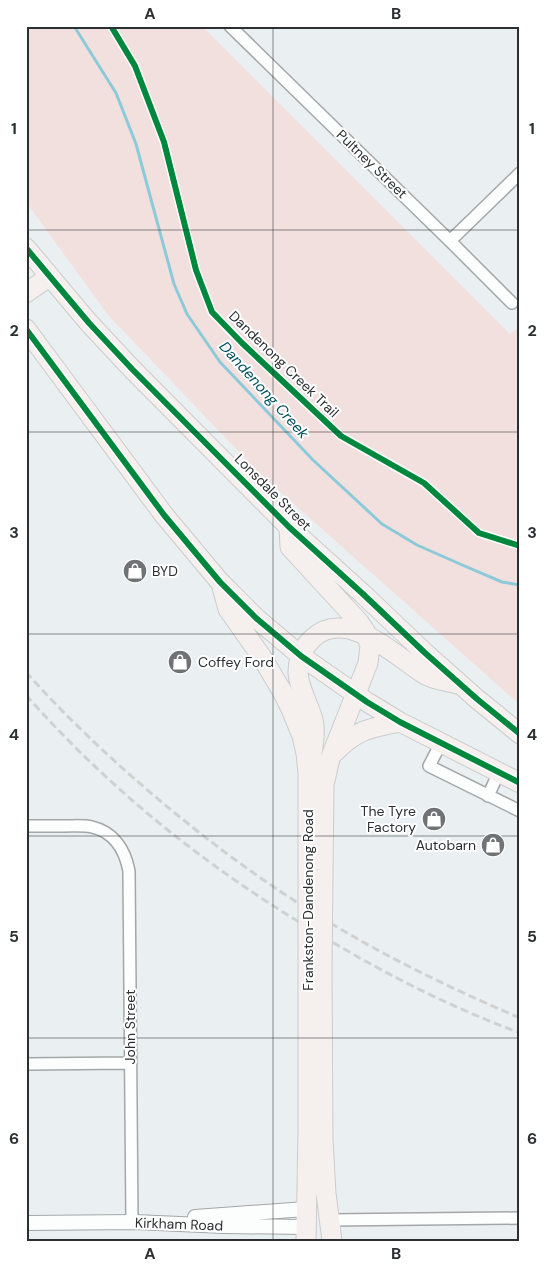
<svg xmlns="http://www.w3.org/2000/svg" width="546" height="1267" font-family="'DM Sans',sans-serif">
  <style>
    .green { fill: #f2e0df }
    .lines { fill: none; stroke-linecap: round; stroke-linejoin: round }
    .stream { stroke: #8ccada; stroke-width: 3 }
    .minor-casing { stroke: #a3a7a8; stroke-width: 14 }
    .tertiary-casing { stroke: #a3a7a8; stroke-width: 16 }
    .trunk-casing { stroke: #cacccd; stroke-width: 21 }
    .minor { stroke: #fcfdfd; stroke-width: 11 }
    .tertiary { stroke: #fcfdfd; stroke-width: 14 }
    .trunk { stroke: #f5efee; stroke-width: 19 }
    .rail { stroke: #d0d2d2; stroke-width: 3; stroke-dasharray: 8 4; stroke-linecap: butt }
    .trunk-bridge-casing { stroke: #cacccd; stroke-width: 21; stroke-linecap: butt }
    .trunk-bridge { stroke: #f5efee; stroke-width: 19 }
    .cycleway-casing { stroke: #fff; stroke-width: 9 }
    .cycleway { stroke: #00873e; stroke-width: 6 }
    .grid { fill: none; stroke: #2d3032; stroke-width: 1; stroke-opacity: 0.55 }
    .labels { text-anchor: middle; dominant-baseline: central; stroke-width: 4; stroke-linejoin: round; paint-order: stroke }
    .street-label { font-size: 14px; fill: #2d3032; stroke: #fff }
    .poi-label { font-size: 14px; fill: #2d3032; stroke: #fff; text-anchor: start }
    .water-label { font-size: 15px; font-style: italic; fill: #035162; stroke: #fff }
    .neatline { fill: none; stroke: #2d3032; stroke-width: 2 }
    .grid-label { font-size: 16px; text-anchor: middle; font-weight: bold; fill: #2d3032 }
  </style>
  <rect width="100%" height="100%" fill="#eaf0f1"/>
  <path class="green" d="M26,26h176l308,308 10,-8v376l-1,2 -259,-230 -152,-159 -82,-113z"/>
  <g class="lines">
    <path class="stream" d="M74,26l42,67 20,51 38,140 13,30 33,48 93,98 69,64 35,21 43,19 42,18 18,3"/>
    <g class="minor-casing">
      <path id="minor" d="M230,26l220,215 62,62
        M450,241l70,-68
        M441,743l-12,23 91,45
        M488,796l11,-24
        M26,826c13,0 26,0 39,0 9,0 18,-1 27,1 22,5 33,23 37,44l3,351
        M26,1064l104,-1
        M330,1220l190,-2"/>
    </g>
    <g class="tertiary-casing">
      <path id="tertiary" d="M195,1217l111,-8
        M26,1223l109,-1 89,4 82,1"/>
    </g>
    <g class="trunk-casing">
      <path id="trunk" d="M26,248l63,75 43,46 157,158 74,67 61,58 53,47 43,35
        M26,293l23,-16
        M26,329l138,186 56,67 36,36 45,38 66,46 33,20 120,61
        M289,527l1,20 68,74 7,10 5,15 -2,17 -38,96 -6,25 -1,94
        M222,587l6,22 33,47 21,35 9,18 11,27 4,18 2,19v96
        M335,752c22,-23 36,-24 65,-30
        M308,773c3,-17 9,-36 5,-53 -4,-16 -14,-31 -15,-47 0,-13 5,-26 15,-35 34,-31 82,18 111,36 9,6 23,7 33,10
        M322,969l1,170 3,54 6,48
        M306,1241l2,-109v-172"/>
    </g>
    <use href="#minor" class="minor"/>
    <use href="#tertiary" class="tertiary"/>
    <use href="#trunk" class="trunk"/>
    <path class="rail" d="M26,672c29,33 61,64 94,94 67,60 139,115 217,161 59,35 120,64 183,91
      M26,695c84,95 179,171 288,236 65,40 134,75 206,102"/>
    <g class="trunk-bridge-casing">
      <path id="trunk-bridge" d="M308,960v-91
        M322,969l1,-91"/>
    </g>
    <use href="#trunk-bridge" class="trunk-bridge"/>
    <g class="cycleway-casing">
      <path id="cycleway" d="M111,26l24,40 29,76 32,128 16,42 30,31 99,93 83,47 55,50 41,13
        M26,248l63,75 43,46 157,158 74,67 61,58 53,47 43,35
        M26,329l138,186 56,67 36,36 45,38 66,46 33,20 120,61"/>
    </g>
    <use href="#cycleway" class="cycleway"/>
  </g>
  <path class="grid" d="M273,26v1215M26,230h494M26,432h494M26,634h494M26,836h494M26,1038h494"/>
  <defs>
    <g id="shop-disc" transform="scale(1.25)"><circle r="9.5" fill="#6f7375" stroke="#fff"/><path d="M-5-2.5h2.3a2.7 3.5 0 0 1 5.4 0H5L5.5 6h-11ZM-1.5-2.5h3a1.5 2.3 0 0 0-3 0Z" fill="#fff"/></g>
  </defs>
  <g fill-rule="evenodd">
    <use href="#shop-disc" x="135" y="571"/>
    <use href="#shop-disc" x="180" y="662"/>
    <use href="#shop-disc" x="434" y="819"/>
    <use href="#shop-disc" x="493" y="845"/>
  </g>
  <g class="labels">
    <g class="street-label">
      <text transform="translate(372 164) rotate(44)">Pultney Street</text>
      <text transform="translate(284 364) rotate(44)">Dandenong Creek Trail</text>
      <text transform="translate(273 492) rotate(45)">Lonsdale Street</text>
      <text transform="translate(308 900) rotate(-90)">Frankston-Dandenong Road</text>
      <text transform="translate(130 1027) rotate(-90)">John Street</text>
      <text transform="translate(179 1224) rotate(2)">Kirkham Road</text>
    </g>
    <g class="poi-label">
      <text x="152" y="571">BYD</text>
      <text x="198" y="662">Coffey Ford</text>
      <text x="416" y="811" text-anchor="end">The Tyre<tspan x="416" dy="16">Factory</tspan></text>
      <text x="476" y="845" text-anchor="end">Autobarn</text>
    </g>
    <g class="water-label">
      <text transform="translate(264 390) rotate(48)">Dandenong Creek</text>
    </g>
  </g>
  <rect width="546" height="1267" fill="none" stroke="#ffffff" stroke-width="55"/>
  <rect x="28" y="28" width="490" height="1212" class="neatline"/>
  <g class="grid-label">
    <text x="150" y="19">A</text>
    <text x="396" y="19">B</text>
    <text x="14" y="134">1</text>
    <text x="532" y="134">1</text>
    <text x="14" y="336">2</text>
    <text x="532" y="336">2</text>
    <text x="14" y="538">3</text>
    <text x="532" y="538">3</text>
    <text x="14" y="740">4</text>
    <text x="532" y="740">4</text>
    <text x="14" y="942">5</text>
    <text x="532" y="942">5</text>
    <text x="14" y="1144">6</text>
    <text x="532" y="1144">6</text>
    <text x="150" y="1259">A</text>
    <text x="396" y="1259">B</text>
  </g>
</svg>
